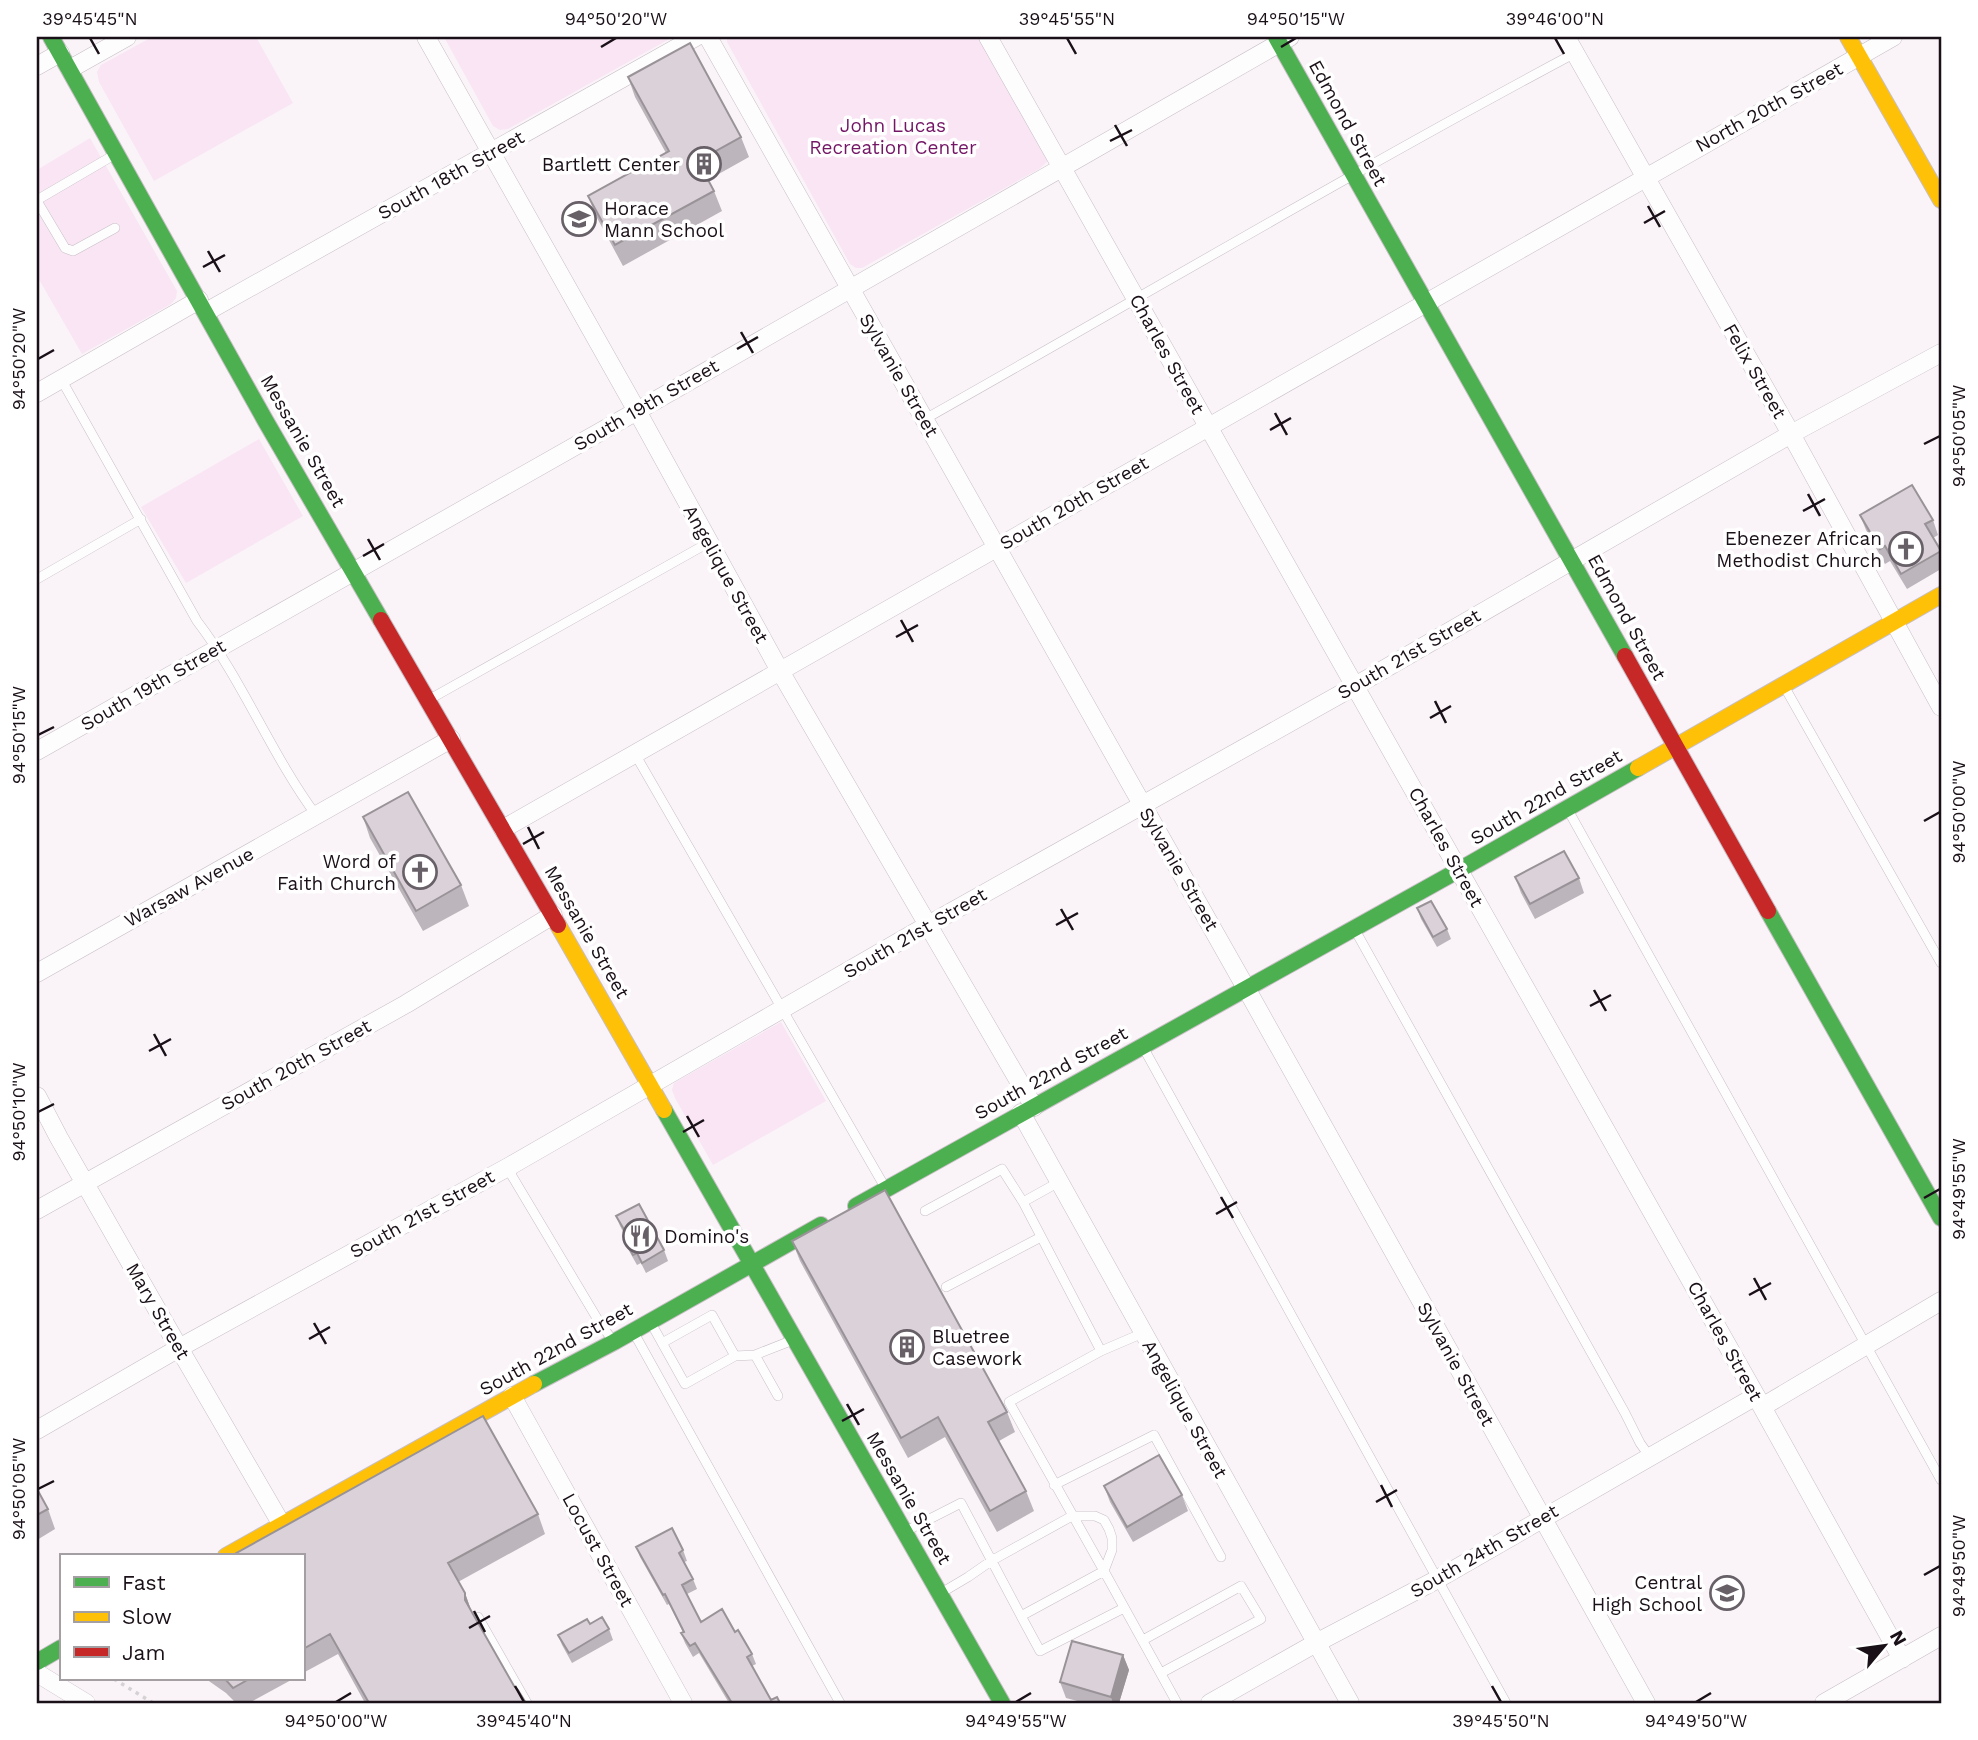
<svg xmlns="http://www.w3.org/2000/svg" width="1978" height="1740" font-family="'Work Sans',sans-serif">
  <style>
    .green { fill: #f9e5f4 }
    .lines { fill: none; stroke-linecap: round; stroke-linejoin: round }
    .lane-casing { stroke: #c7bfc5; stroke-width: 10 }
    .street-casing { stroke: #c7bfc5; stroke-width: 19 }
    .fast-casing { stroke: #c7bfc5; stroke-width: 18 }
    .slow-casing { stroke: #c7bfc5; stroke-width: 18 }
    .jam-casing { stroke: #c7bfc5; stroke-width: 18 }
    .path { stroke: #d5d2d4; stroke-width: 3.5; stroke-dasharray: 3.5 5; stroke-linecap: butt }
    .lane { stroke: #fefdfe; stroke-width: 9 }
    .street { stroke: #fefdfe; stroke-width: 18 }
    .fast { stroke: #4caf50; stroke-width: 16 }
    .slow { stroke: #ffc107; stroke-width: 16 }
    .jam { stroke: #c62828; stroke-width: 16 }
    .wall { fill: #bcb5bb }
    .shaded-wall { fill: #999398 }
    .building { fill: #dbd2d9; stroke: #999398; stroke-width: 2 }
    .ticks { fill: none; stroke: #1a1018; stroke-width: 2.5 }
    .labels { text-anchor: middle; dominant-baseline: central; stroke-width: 7; stroke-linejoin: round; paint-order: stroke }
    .street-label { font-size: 19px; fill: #1a1018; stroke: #fff }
    .park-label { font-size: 19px; fill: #741666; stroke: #fff }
    .poi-label { font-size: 19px; fill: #1a1018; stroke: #fff; text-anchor: end }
    .neatline { fill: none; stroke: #1a1018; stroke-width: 2.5 }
    .ticks-label { font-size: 18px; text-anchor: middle; fill: #1a1018 }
  </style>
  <rect width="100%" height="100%" fill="#faf4f9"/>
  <path class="green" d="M152,37h104l37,66 -139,78 -55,-99 -2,-10 4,-7z
    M444,37h229l-165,92 -8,1 -7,-4z
    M727,37h254l67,119 -1,6 -8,7 -177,99h-6l-6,-4 -123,-222z
    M90,138l87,153 -1,7 -5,6 -89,50 -45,-78v-106z
    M259,439l44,77 -117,67 -45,-76z
    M781,1022l45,79 -113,64 -38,-67 -3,-8 2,-7z"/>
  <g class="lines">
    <g class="lane-casing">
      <path id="lane" d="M37,200l77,-45
        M37,201l28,47 8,3 42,-23
        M61,379l136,242c46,60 74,133 119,194
        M925,419c216,-122 431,-249 650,-366
        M37,579l104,-60
        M1784,686l157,277
        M430,699l278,-156
        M635,754l251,435
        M1568,810l373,670
        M1355,930l270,483 15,30 10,14
        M1143,1047l363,656
        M510,1166l2,10 86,144 15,21
        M925,1211l77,-42 21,33
        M946,1287l95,-50
        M651,1323l34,61 50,-28 20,-1 38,-15
        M634,1333l206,370
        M662,1343l50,-28 23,41
        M1101,1351l42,-18
        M755,1355l23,41
        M1054,1485l100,-50 67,122
        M906,1531l55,-28 60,113 83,-45 -95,-169 92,-51 -78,-149 36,-20
        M941,1593l27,-16 23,-16 81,-45h23l9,4 5,9 3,9v12l-8,21 73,132
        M1021,1616l19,35 84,-43
        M478,1617l49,86
        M1143,1640l98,-54 20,33 -100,54"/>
    </g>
    <g class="street-casing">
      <path id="street" d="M426,37l211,374 143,260 254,436
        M708,37l538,951 400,715
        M988,37l768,1359 146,263
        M1566,37l225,397 150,273
        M37,66l23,-13
        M70,69l57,-32
        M206,312l490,-275
        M37,393l162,-93
        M37,751l600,-340 653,-374
        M503,829l1390,-792
        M37,973l414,-234
        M37,1096l22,42 120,210 103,177
        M1021,1113l329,590
        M37,1210l369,-206 147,-89
        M512,1396l171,307
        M1762,1407l179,-106
        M37,1430l142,-82 331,-182 418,-241 427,-239 436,-252 150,-81
        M37,1673l49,30
        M1210,1703l106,-60 120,-63 320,-184
        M1824,1703l117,-67"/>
    </g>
    <g class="fast-casing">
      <path id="fast" d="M51,37l214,383 116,200
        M1276,37l349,619
        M1768,911l173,307
        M664,1110l338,593
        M856,1206l603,-336 179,-102
        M534,1384l80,-42 207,-117
        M37,1662l24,-14"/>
    </g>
    <g class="slow-casing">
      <path id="slow" d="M1848,37l93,163
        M1638,768l303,-173
        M558,925l106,185
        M226,1556l308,-172"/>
    </g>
    <g class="jam-casing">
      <path id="jam" d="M381,620l177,305
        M1625,656l143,255"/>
    </g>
    <path class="path" d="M114,1679l39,24"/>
    <use href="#lane" class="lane"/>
    <use href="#street" class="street"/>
    <use href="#fast" class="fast"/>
    <use href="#slow" class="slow"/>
    <use href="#jam" class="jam"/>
  </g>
  <path class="wall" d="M628,77l113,60 8,20 -41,23 6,11 8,20 -99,55 -27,-50 -8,-20 78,-43 -31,-56z
    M1860,515l73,5 5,15 -5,3 8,15v16l-34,20 -17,-28 -5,3 -19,-34z
    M363,817l98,68 8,21 -46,25 -53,-93z
    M1515,877l64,1 5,15 -49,26 -14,-26z
    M1417,908l30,21 4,10 -14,8 -16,-28z
    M616,1216l48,34 4,11 -22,12 -5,-10 -4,2 -9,-16 -4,-11 2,-1 -6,-11z
    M792,1241l215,171 8,20 -16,9 27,50 8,20 -37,21 -52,-95 -37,21 -108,-197z
    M1104,1486l78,9 6,16 -55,31 -23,-40z
    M37,1489l11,20 7,20 -18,11z
    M538,1514l7,20 -87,48 7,11 7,20 42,73 12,17h-161l-27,-49 -35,19v-117z
    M636,1547l47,3 4,11 -3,1 9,17 4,10 -10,5 14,28 34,10 17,22 4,10 -4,2 19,34 9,3h-51l-30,-50 -6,4 -8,-14 -4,-10 2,-1 -14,-28 -2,1 -27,-48z
    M590,1624l19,5 4,11 -41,23 -10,-18 -4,-10z
    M1123,1655l6,15 -10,33h-34l-19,-5 -6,-16z
    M206,1679h87l-44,24h-13l-10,-10z"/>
  <path class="shaded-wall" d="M465,1593l7,20 -7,-13z
    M1123,1655l6,15 -10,33h-6l-2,-6z"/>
  <path class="building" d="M690,43l51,94 -43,24 16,30 -99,54 -27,-49 81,-45 -41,-74z
    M1912,485l21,35 -8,4 16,27 -40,23 -16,-28 -5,3 -20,-34z
    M408,792l53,93 -45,26 -53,-94z
    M1564,851l15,27 -49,26 -15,-27z
    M1431,901l16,28 -14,8 -16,-29z
    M885,1190l122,222 -19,10 38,69 -36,20 -52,-94 -37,21 -109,-197z
    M639,1204l25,46 -22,13 -5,-10 -4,2 -9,-17 4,-2 -12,-20z
    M483,1416l55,98 -90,49 17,30v7l49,86 4,4 8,13h-157l-39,-69 -27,15v-93h-72z
    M1159,1455l23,40 -55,32 -23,-41z
    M37,1489l11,20 -11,6z
    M672,1528l11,22 -4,3 14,26 -11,6 19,37 21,-13 13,23 3,-2 14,24 -5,3 24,43 6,-3 3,6h-48l-37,-60 -5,3 -9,-13 3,-1 -19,-38 -2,1 -27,-48z
    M602,1617l7,12 -40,24 -11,-18 29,-16 3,5z
    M1072,1641l51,14 -12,42 -51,-15z
    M225,1679h24l-16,9z"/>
  <path class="ticks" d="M90,38l9,16M1067,38l9,16M1555,38l9,16M601,47l15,-9M1281,47l15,-9M1115,125l12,21M1110,141l22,-11M1648,206l12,21M1644,223l21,-12M208,251l12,21M203,267l22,-12M741,332l12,21M737,349l21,-12M38,359l16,-9M1275,413l12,22M1270,430l21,-12M1924,444l16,-8M1808,494l12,22M1803,511l22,-12M368,539l12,21M363,556l21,-12M901,620l12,22M896,637l22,-12M1435,701l11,22M1430,718l21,-12M38,735l16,-8M1924,821l16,-9M528,827l11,22M523,844l21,-12M1061,909l12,21M1056,925l22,-12M1594,990l12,21M1590,1006l21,-11M154,1034l12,22M149,1051l22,-12M38,1112l16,-8M687,1116l12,21M683,1132l21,-12M1221,1197l12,21M1924,1198l16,-9M1216,1214l21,-12M1754,1278l12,22M1749,1295l22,-12M314,1323l12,21M309,1339l21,-12M847,1404l12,21M842,1421l22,-12M1381,1485l11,22M38,1489l16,-8M1376,1502l21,-12M1924,1575l16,-9M474,1611l11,21M469,1628l21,-12M515,1686l9,16M1492,1686l9,16M336,1702l15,-9M1016,1702l15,-9M1696,1702l15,-9"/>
  <defs>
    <g id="building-ring" transform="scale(1.75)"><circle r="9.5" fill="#fff" stroke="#686067" stroke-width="1.5"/><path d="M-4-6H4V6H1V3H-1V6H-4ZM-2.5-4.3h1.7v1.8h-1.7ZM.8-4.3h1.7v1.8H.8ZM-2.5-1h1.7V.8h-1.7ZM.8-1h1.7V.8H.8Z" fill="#686067"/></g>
    <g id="school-ring" transform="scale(1.75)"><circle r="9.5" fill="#fff" stroke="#686067" stroke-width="1.5"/><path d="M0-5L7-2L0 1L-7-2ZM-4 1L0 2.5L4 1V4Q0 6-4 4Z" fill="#686067"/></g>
    <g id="church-ring" transform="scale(1.75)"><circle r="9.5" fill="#fff" stroke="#686067" stroke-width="1.5"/><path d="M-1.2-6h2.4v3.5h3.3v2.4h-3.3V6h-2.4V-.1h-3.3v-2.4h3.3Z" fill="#686067"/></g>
    <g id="restaurant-ring" transform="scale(1.75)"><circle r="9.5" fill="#fff" stroke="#686067" stroke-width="1.5"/><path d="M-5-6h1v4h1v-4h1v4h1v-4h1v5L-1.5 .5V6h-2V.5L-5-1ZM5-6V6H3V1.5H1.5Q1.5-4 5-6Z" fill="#686067"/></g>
  </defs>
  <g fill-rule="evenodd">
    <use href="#building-ring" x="704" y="164"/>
    <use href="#school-ring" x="579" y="219"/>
    <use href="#church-ring" x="1906" y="549"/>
    <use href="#church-ring" x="420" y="872"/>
    <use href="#restaurant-ring" x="640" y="1236"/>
    <use href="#building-ring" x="907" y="1347"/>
    <use href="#school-ring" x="1727" y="1593"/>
  </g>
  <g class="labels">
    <g class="street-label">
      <text transform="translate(1769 107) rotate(-29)">North 20th Street</text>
      <text transform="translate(1348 123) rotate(61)">Edmond Street</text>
      <text transform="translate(451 175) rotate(-29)">South 18th Street</text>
      <text transform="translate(1167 354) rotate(61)">Charles Street</text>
      <text transform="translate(1755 371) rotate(60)">Felix Street</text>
      <text transform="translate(899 375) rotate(60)">Sylvanie Street</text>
      <text transform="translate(646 405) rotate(-30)">South 19th Street</text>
      <text transform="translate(303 441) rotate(60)">Messanie Street</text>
      <text transform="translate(1074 503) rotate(-30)">South 20th Street</text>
      <text transform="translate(726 574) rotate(61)">Angelique Street</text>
      <text transform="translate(1627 617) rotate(61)">Edmond Street</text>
      <text transform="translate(1409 654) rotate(-30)">South 21st Street</text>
      <text transform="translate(153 685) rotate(-30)">South 19th Street</text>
      <text transform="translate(1546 797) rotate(-30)">South 22nd Street</text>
      <text transform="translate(1446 847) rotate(61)">Charles Street</text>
      <text transform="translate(1179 869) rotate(60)">Sylvanie Street</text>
      <text transform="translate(189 887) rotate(-29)">Warsaw Avenue</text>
      <text transform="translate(587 932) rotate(60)">Messanie Street</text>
      <text transform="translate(915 933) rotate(-30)">South 21st Street</text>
      <text transform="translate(296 1065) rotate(-29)">South 20th Street</text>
      <text transform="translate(1051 1073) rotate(-29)">South 22nd Street</text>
      <text transform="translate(422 1214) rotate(-29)">South 21st Street</text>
      <text transform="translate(158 1311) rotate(60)">Mary Street</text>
      <text transform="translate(1725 1341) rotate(61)">Charles Street</text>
      <text transform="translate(556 1349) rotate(-29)">South 22nd Street</text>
      <text transform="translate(1456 1364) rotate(61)">Sylvanie Street</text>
      <text transform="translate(1185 1409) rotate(61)">Angelique Street</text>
      <text transform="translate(909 1498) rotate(60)">Messanie Street</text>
      <text transform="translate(598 1550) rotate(61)">Locust Street</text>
      <text transform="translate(1484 1551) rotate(-30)">South 24th Street</text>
    </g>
    <g class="park-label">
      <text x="893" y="125">John Lucas<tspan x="893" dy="22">Recreation Center</tspan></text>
    </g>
    <g class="poi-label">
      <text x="680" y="164">Bartlett Center</text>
      <text x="604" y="208" text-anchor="start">Horace<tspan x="604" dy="22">Mann School</tspan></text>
      <text x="1882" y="538">Ebenezer African<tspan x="1882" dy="22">Methodist Church</tspan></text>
      <text x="396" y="861">Word of<tspan x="396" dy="22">Faith Church</tspan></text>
      <text x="664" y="1236" text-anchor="start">Domino's</text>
      <text x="932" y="1336" text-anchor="start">Bluetree<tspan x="932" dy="22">Casework</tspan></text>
      <text x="1702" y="1582">Central<tspan x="1702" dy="22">High School</tspan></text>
    </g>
  </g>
  <rect width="1978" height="1740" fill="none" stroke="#ffffff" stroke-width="77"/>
  <rect x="60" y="1554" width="245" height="126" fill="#ffffff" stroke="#a39fa3" stroke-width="2"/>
  <rect x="74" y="1577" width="35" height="10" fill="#4caf50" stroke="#a39fa3" stroke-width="2"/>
  <text x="122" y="1590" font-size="21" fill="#1a1018">Fast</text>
  <rect x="74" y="1612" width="35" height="10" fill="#ffc107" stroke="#a39fa3" stroke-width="2"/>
  <text x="122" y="1624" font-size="21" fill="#1a1018">Slow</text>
  <rect x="74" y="1647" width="35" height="10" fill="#c62828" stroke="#a39fa3" stroke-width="2"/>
  <text x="122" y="1660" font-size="21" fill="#1a1018">Jam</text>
  <g transform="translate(1884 1646) rotate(61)" stroke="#ffffff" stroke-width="5" paint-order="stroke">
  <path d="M0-5L12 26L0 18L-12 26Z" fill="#1a1018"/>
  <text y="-10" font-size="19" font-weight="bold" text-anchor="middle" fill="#1a1018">N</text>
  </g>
  <rect x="38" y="38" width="1902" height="1664" class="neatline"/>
  <g class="ticks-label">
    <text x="90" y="25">39°45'45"N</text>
    <text x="616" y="25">94°50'20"W</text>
    <text x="1067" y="25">39°45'55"N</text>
    <text x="1296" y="25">94°50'15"W</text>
    <text x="1555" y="25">39°46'00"N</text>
    <text transform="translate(19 359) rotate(-90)" y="6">94°50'20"W</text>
    <text transform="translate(1959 436) rotate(-90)" y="6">94°50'05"W</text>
    <text transform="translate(19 735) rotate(-90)" y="6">94°50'15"W</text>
    <text transform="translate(1959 812) rotate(-90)" y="6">94°50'00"W</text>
    <text transform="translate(19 1112) rotate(-90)" y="6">94°50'10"W</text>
    <text transform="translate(1959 1189) rotate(-90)" y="6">94°49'55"W</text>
    <text transform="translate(19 1489) rotate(-90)" y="6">94°50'05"W</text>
    <text transform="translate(1959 1566) rotate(-90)" y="6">94°49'50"W</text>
    <text x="336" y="1727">94°50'00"W</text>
    <text x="524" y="1727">39°45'40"N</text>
    <text x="1016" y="1727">94°49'55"W</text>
    <text x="1501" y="1727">39°45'50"N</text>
    <text x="1696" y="1727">94°49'50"W</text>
  </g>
</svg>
